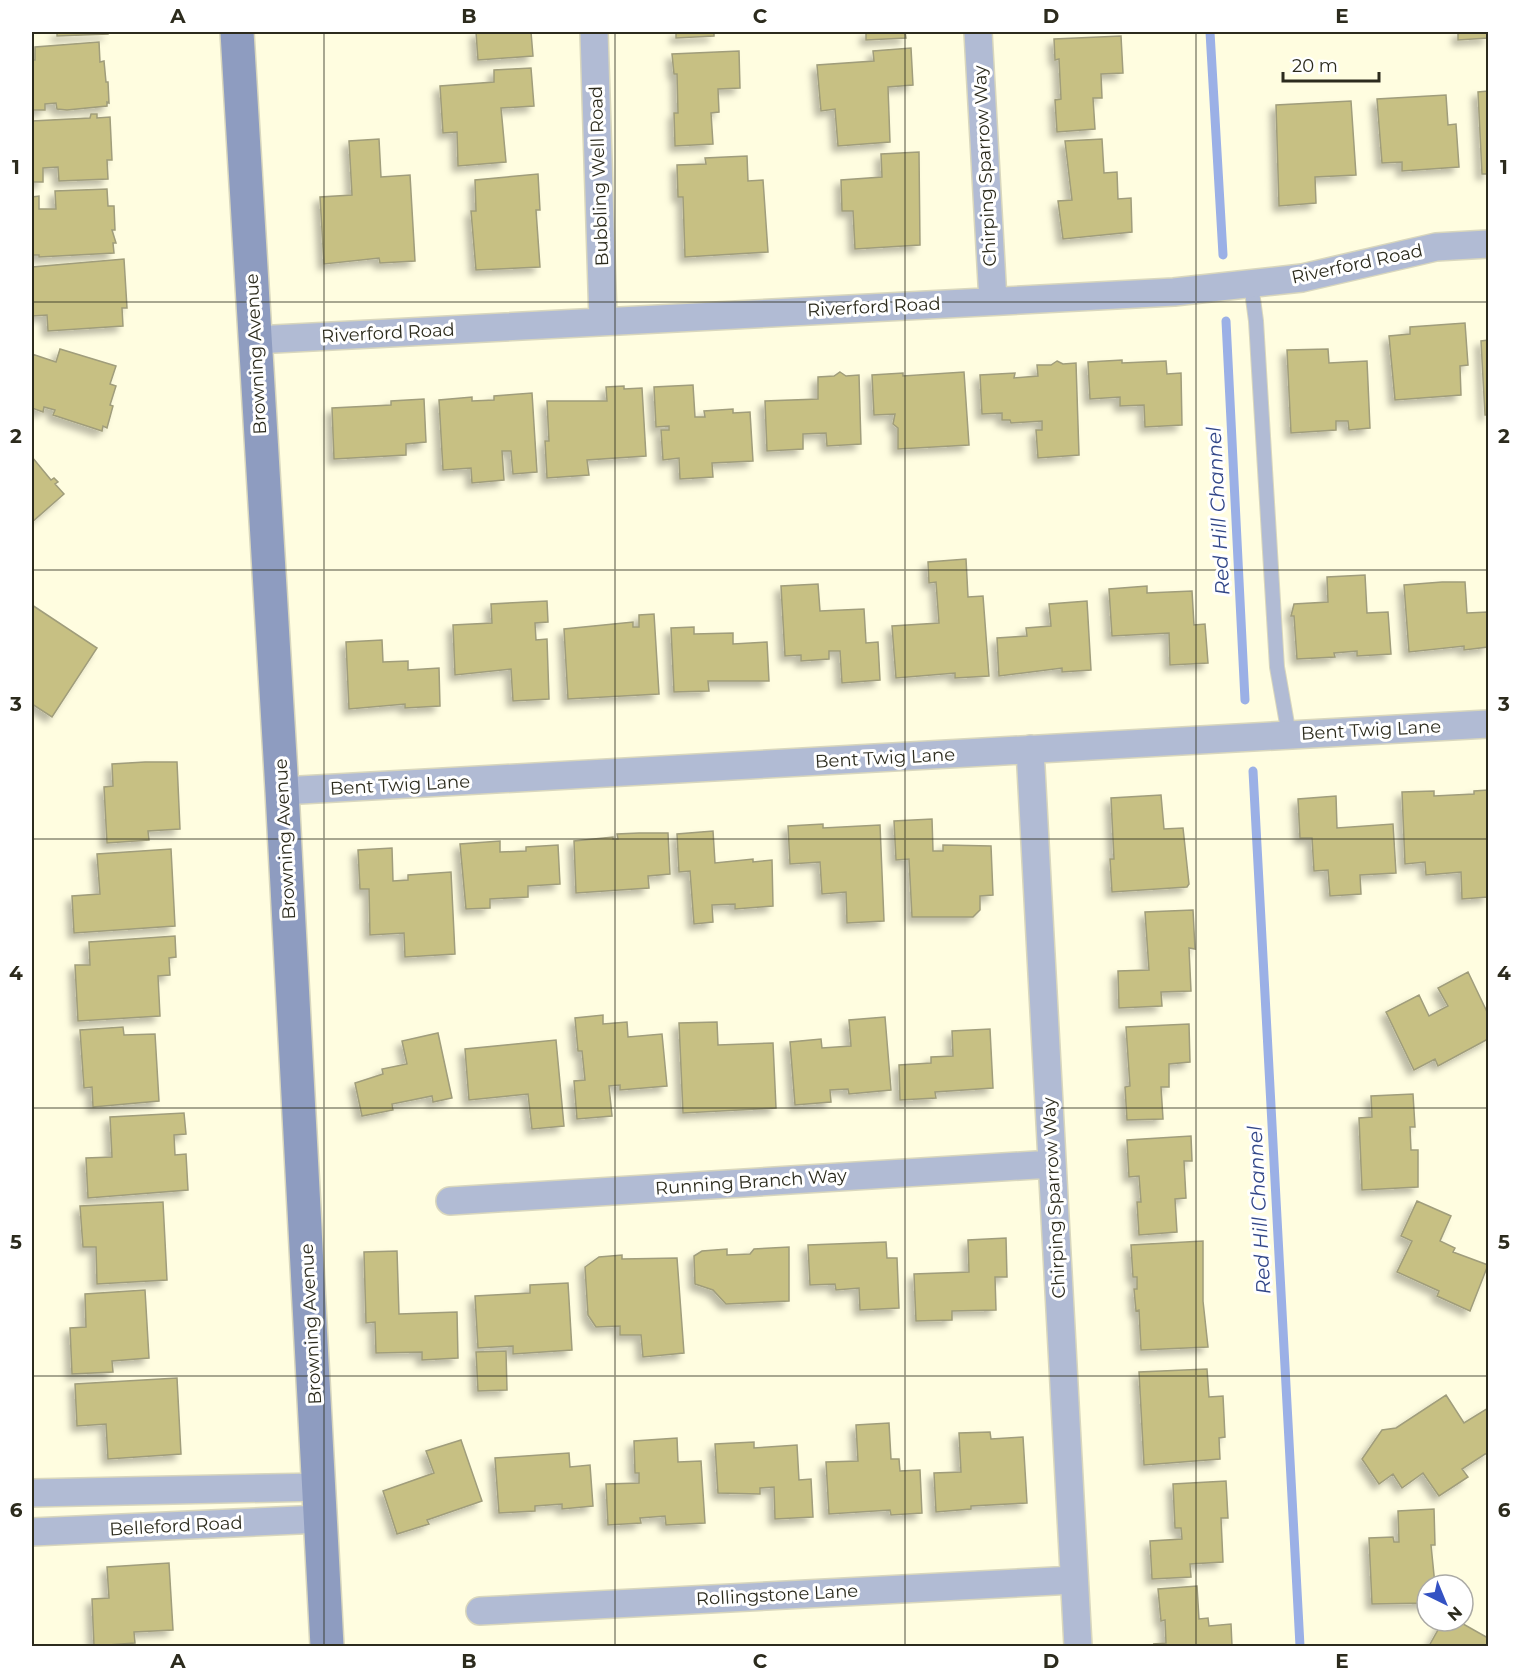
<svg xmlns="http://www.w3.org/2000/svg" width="1520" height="1678" font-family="Montserrat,sans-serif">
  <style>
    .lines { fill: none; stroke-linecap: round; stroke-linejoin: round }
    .stream { stroke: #9bb0e6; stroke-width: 9 }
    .building { fill: #c7c083; stroke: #a09d7b; stroke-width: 1.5; filter: url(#shadow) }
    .lane-casing { stroke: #d9d7bd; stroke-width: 16 }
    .street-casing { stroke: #d9d7bd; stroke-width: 30 }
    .secondary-casing { stroke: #d9d7bd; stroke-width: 36 }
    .lane { stroke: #b1bbd4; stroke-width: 14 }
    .street { stroke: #b1bbd4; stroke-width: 27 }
    .secondary { stroke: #8e9cc0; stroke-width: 33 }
    .grid { fill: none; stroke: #2c2b1d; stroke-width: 1.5; stroke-opacity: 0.55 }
    .labels { text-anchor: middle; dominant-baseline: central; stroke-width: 6; stroke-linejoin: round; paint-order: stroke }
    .street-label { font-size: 18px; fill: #2c2b1d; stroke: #fff }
    .water-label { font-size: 20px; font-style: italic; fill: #324788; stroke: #fff }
    .neatline { fill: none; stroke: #2c2b1d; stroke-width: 2 }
    .grid-label { font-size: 20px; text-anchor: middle; font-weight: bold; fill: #2c2b1d }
  </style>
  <defs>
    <filter id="shadow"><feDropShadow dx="-5.5" dy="5.5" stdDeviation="3" flood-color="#0004"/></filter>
  </defs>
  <rect width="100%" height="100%" fill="#fffde0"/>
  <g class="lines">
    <path class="stream" d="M1210,32l13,223
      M1226,321l19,379
      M1253,771l47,875"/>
  </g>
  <path class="building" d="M57,32h51v2l-51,2z
    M476,32h55l2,24 -55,4z
    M676,32h38v4l-38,2z
    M866,32h39l1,6 -40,2z
    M1458,32h30v6l-30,2z
    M1121,36l2,37 -22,1 1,24h-9l2,31 -38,3 -2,-32 6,-1 -2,-40 -4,1 -1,-21z
    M99,42l1,20 4,-1 2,21h2l1,21 -2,-1v4l-40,4 -10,-1 -1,-6 -11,1v6h-13v-50h3v-13z
    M911,48l2,37 -25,2 2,55 -52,4 -3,-37 -14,2 -4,-46 57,-4 -1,-10z
    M739,51l1,37 -22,1 1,23 -8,1 2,31 -38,2 -1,-33h4l-1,-39h-3l-2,-20z
    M531,68l3,38 -33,2 5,54 -48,4 -1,-34 -14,1 -3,-47 54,-4v-12z
    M1488,91v83h-6l-4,-82z
    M1446,95l2,30 8,-1 3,43 -57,4v-9l-20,1 -5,-64z
    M1351,101l5,74 -41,2 1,26 -37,3 -3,-101z
    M91,114h6v4l13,-1 2,43h-5l1,19 -49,2 -1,-14 -15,1v14h-11v-61l58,-3z
    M379,139l2,38 29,-2 5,86 -35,2 -1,-5 -55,6 -4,-67 32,-2 -3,-54z
    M1102,139l2,34 13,-1 1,27 13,-1 1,34 -69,7 -5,-38 14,-1 -7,-59z
    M919,152l1,93 -65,4 -2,-38h-11l-1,-31 41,-3 -1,-23z
    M747,156l1,25 15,-1 5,72 -83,5 -2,-60h-5l-1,-32 29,-1 -1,-6z
    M538,174l2,36h-4l4,57 -64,3 -5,-59h5l-1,-31z
    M107,189l1,17h6l1,24h-3l4,13h-3l1,10 -75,4v-2h-7v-58l7,-1v13h17l-1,-18z
    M124,259l3,49h-5l1,18 -75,5 -1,-16 -15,1v-49z
    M1465,323l3,42 -8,1 1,29 -66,5 -6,-64 21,-2v-7z
    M1488,340v75h-3l-4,-74z
    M60,349l56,17 -6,18 6,2 -6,19 3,1 -6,22 -4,-2 -1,5 -49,-16 2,-5 -11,-3 -1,5 -11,-4v-54l24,8z
    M1328,349l1,14 38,-2 3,67 -21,2 -1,-9h-12v9l-45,3 -4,-83z
    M1122,360v3l44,-2 1,13 14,-1 1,52 -37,2 -1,-22 -24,1v-9l-30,2 -2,-37z
    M1057,361l6,3 13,-1 3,92 -41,3 -2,-28h6v-9l-31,2 -1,-3h-8v-7l-20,1 -2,-39 35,-2 -1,5 24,-2 -1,-11h14z
    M840,372l6,4 13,-1 2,69 -34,2 -1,-13 -23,1v15l-36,2 -2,-50 53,-2v-22l16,-1z
    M964,372l5,73 -71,4v-21l-5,-4 2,-10 -21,1 -2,-40 31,-2v3z
    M693,385l2,32h10l-1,-6 29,-2v4l17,-1 3,49 -41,2 1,14 -33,2 -1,-21 -16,2 -2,-30h8v-4l-13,1 -2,-40z
    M624,386v3l18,-1 4,68 -59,4 2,15 -42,3 -2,-37h4l-2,-40h60l-1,-14z
    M532,393l5,79 -24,2 -2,-23h-9l2,29 -32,3 -1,-15 -28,2 -4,-70 33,-3v4l22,-1v-4z
    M424,399l2,43 -20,2v11l-72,4 -2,-51 59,-3v-4z
    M32,457l19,23 3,-2 4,4 -3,2 9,10 -32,28z
    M966,559l2,38 15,-1 6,80 -34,2v-5l-59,5 -4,-52 47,-3 -3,-41 -7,1 -1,-21z
    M1365,575l2,38 21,-1 3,42 -34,2v-5l-23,2 1,4 -38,2 -3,-43h-3l3,-12 34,-2 -1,-25z
    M1442,582h23l2,31 21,-1v35l-24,3v-4l-55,6 -5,-67z
    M818,584l2,27 44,-2 2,34 12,-1 2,38 -38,3 -2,-32h-11v8l-28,2v-6l-16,1 -4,-70z
    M1147,586v7l45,-2 2,34 11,-1 3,39 -38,2 -1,-32 -57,3 -3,-47z
    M547,601l1,21 -13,1 1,17 11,-1 2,60 -36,2 -2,-32 -56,6 -2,-50 39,-2 -1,-19z
    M1087,601l4,69 -29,2v-4l-63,8 -2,-38 30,-2 -1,-8 25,-2 -2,-22z
    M32,605l65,43 -45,69 -20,-13z
    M654,614l5,80 -91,5 -4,-70 69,-7v5h6v-12z
    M694,627v7l39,-1v11l34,-2 2,39h-61l1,10 -35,1 -3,-64z
    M382,640l1,22 25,-1v9l31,-2 1,38 -35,2v-4l-56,5 -3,-67z
    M145,762h32l3,67 -32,2 1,9 -42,3 -3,-56 9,-1 -1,-22z
    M1488,790v107l-26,2 -1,-27 -35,3 -1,-13 -20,2 -3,-72 32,-1v5l40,-2v-3z
    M1161,795l3,34 19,-1 6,56 -2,3 -75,5 -2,-33h4l-3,-61z
    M1336,796l1,32 56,-4 3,49 -36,2 1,19 -31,2 -2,-26 -14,1 -2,-33h-12l-2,-39z
    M932,819l1,32h10v-6l48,1 2,49 -13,1v14l-7,7h-61l-3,-58 -13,1 -2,-39z
    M823,824v4l57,-3 4,96 -37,2 -1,-31 -24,2 -2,-32 -30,2 -2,-38z
    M713,831l2,32 38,-4v3l19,-2 1,46 -38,3v-5l-23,1 1,17 -19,2 -4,-53 -11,1 -2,-38z
    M639,833h29l2,41 -22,2 1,12 -73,5 -2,-52 39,-4v2h5l-1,-5z
    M500,841v11l26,-1v-4l32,-2 2,39 -32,2v11l-38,2v9l-24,1 -6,-65z
    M392,848l1,33 15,-1v-5l43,-3 4,82 -50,3 -1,-24 -34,2 -1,-46h-9l-2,-39z
    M171,849l4,77 -101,7 -2,-37 28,-2 -3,-40z
    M1193,910l2,39 -6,-1 2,43 -30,1 1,14 -43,2 -1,-37 31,-1 -4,-58z
    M175,936l1,21 -7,1 1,17 -12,1 2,40 -82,5 -3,-56h15l-1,-23z
    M1468,972l20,42v25l-50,27 -3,-7 -21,11 -28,-58 33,-17 10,21 19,-10 -10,-18z
    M603,1015v9l24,-2 1,15 34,-3 5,52 -47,4v-5l-11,1 3,30 -35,3 -3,-38 11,-1 -3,-29h-4l-3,-33z
    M885,1017l6,73 -42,4 -1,-5 -18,1 1,12 -36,3 -5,-63 31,-3 1,9 29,-2 -2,-26z
    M717,1022l1,23 55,-2 3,65 -93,5 -4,-90z
    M1189,1024l1,38 -21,2v23h-8l2,32 -36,1 -2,-33 5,-1 -4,-59z
    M123,1027l1,8 31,-1 4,67 -66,6 -1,-20 -8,1 -4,-58z
    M990,1029l3,59 -58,4 1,6 -36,2 -1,-35 32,-2v-6l22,-1 -1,-25z
    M438,1033l14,65 -19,4 -1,-6 -40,8 1,6 -31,6 -7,-33 28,-9 -1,-5 25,-5 -5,-23z
    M556,1040l8,86 -32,3 -4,-35 -59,6 -4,-51z
    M1413,1094l2,33h-5l1,23h7v37l-56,3 -3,-72 13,-1 -1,-21z
    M184,1113l2,21 -12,1 1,20 11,-1 2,36 -100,8 -2,-40 26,-1 -2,-40z
    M1191,1136l1,25h-8l2,37 -11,1 2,33 -38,3 -2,-33h4l-2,-26 -10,1 -2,-37z
    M1417,1201l34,15 -11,25 15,7 -2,4 35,13 -18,46 -33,-15 2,-5 -42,-19 15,-31 -11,-5z
    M163,1202l4,78 -70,4 -1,-37h-13l-3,-41z
    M1006,1238l1,39h-12l1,33 -44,1v9l-36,1 -2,-47 55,-2 -1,-32z
    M1203,1241v60l5,46 -67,3 -2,-40 -3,1 -2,-22h3v-12h-4l-2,-32z
    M886,1242l1,16h10l2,50 -39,2 -1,-22 -23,2 -1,-6 -25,1 -2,-40z
    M789,1247v54l-63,3 -13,-14 -18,-6 -1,-28 8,-5 25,-2v6l23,-1 4,-5z
    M397,1251l2,63 58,-2 1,46 -36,2v-8l-46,1 -1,-31 -9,1 -2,-71z
    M622,1255v4l55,-1 7,95 -41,4 -2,-22h-21v-9l-24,1 -8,-12 -3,-48 14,-10z
    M568,1283l4,67 -59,4v-8l-35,2 -3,-52 55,-3v-8z
    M145,1290l4,68 -37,3 1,11 -41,2 -2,-46 16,-1 -1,-33z
    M506,1351l1,39 -29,1 -2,-39z
    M1207,1369l2,28 14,-1 2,41 -6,1 1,21 -76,6 -5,-93z
    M177,1378l4,76 -73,5 -2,-35 -29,2 -2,-42z
    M1446,1395l18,28 24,-15v46h-3l-23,15 6,8 -29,19 -16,-23 -21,15 -9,-14 -14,10 -17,-25 20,-29 14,-2z
    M889,1423l2,36h8l1,12 20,-1 2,43 -31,2 -1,-5 -61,4 -3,-52 32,-1 -2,-36z
    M990,1432l1,7 32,-2 4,66 -56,3v3l-35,3 -2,-39 27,-1 -2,-39z
    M677,1438l1,24 23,-1 4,62 -39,2 -1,-9 -25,2 1,5 -33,2 -2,-41 33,-1v-10h-4l-1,-32z
    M461,1440l21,61 -55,19 2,4 -32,10 -14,-43 51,-18 -8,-22z
    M754,1442v6l43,-3 2,35 12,-1 2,38 -38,2 -1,-32 -14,1v6l-42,-1 -3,-49z
    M569,1453l1,14 20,-2 3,41 -31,3v-5l-27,2v5l-36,2 -4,-55z
    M1226,1481l2,37h-7l2,44 -33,2 1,13 -39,2 -2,-38 32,-2 -1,-11h-6l-2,-44z
    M1434,1509l1,36h-4l4,40h-8v18l-55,1 -3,-66 24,-1 1,5h5l-1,-31z
    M169,1563l4,67 -39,2 1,11 -41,3 -2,-47 17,-1 -2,-31z
    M1197,1586l2,33 9,-1 1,8 22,-2 1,22h-77l-1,-2 12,-1 -1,-23 -4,1 -3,-32z
    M1443,1621h15l30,17v8h-59z"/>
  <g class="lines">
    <g class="lane-casing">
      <path id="lane" d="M1251,284l5,37 21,346 12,68"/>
    </g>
    <g class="street-casing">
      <path id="street" d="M594,32l9,288
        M978,32l15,269
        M255,340l919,-48 128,-14 134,-31 52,-3
        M1030,749l48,897
        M282,791l1206,-67
        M450,1201l602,-37
        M32,1493l288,-6
        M32,1532l289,-13
        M480,1611l594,-31"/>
    </g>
    <g class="secondary-casing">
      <path id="secondary" d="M237,32l45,759 45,855"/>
    </g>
    <use href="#lane" class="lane"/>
    <use href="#street" class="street"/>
    <use href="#secondary" class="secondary"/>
  </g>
  <path class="grid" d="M324,32v1614M615,32v1614M905,32v1614M1196,32v1614M32,302h1456M32,570h1456M32,839h1456M32,1108h1456M32,1376h1456"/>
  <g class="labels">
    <g class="street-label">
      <text transform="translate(985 166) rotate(-93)">Chirping Sparrow Way</text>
      <text transform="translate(599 176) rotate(-92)">Bubbling Well Road</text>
      <text transform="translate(1357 264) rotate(-12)">Riverford Road</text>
      <text transform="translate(874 307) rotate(-3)">Riverford Road</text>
      <text transform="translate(388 333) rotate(-3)">Riverford Road</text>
      <text transform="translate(256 354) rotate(-93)">Browning Avenue</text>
      <text transform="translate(1371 730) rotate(-3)">Bent Twig Lane</text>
      <text transform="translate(885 758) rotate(-3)">Bent Twig Lane</text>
      <text transform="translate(400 785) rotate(-3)">Bent Twig Lane</text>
      <text transform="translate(285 839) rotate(-93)">Browning Avenue</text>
      <text transform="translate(751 1182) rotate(-4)">Running Branch Way</text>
      <text transform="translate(1054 1198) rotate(-93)">Chirping Sparrow Way</text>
      <text transform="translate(311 1324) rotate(-93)">Browning Avenue</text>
      <text transform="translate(176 1526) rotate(-3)">Belleford Road</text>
      <text transform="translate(777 1595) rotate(-3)">Rollingstone Lane</text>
    </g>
    <g class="water-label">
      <text transform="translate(1218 511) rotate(-93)">Red Hill Channel</text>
      <text transform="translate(1259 1210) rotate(-93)">Red Hill Channel</text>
    </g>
  </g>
  <rect width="1520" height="1678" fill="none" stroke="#ffffff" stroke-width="66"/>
  <g transform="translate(1445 1603) rotate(137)"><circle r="28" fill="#ffffff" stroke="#abaaa5" stroke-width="1.5"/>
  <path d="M0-4.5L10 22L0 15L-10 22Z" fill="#3452c3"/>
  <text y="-9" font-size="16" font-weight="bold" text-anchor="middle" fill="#2c2b1d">N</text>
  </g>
  <path d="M1283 72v9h96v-9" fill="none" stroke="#2c2b1d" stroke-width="3"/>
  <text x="1292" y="72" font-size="18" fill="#2c2b1d" stroke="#ffffff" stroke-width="4.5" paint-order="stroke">20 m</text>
  <rect x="33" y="33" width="1454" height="1612" class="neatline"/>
  <g class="grid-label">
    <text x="178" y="23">A</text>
    <text x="469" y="23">B</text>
    <text x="760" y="23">C</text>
    <text x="1051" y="23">D</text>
    <text x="1342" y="23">E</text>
    <text x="16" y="174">1</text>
    <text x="1504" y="174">1</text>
    <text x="16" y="443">2</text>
    <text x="1504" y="443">2</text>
    <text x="16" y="711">3</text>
    <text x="1504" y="711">3</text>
    <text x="16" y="980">4</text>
    <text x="1504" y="980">4</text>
    <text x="16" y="1249">5</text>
    <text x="1504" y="1249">5</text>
    <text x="16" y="1517">6</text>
    <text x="1504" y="1517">6</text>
    <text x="178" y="1668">A</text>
    <text x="469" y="1668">B</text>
    <text x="760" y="1668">C</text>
    <text x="1051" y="1668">D</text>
    <text x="1342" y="1668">E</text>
  </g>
</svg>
